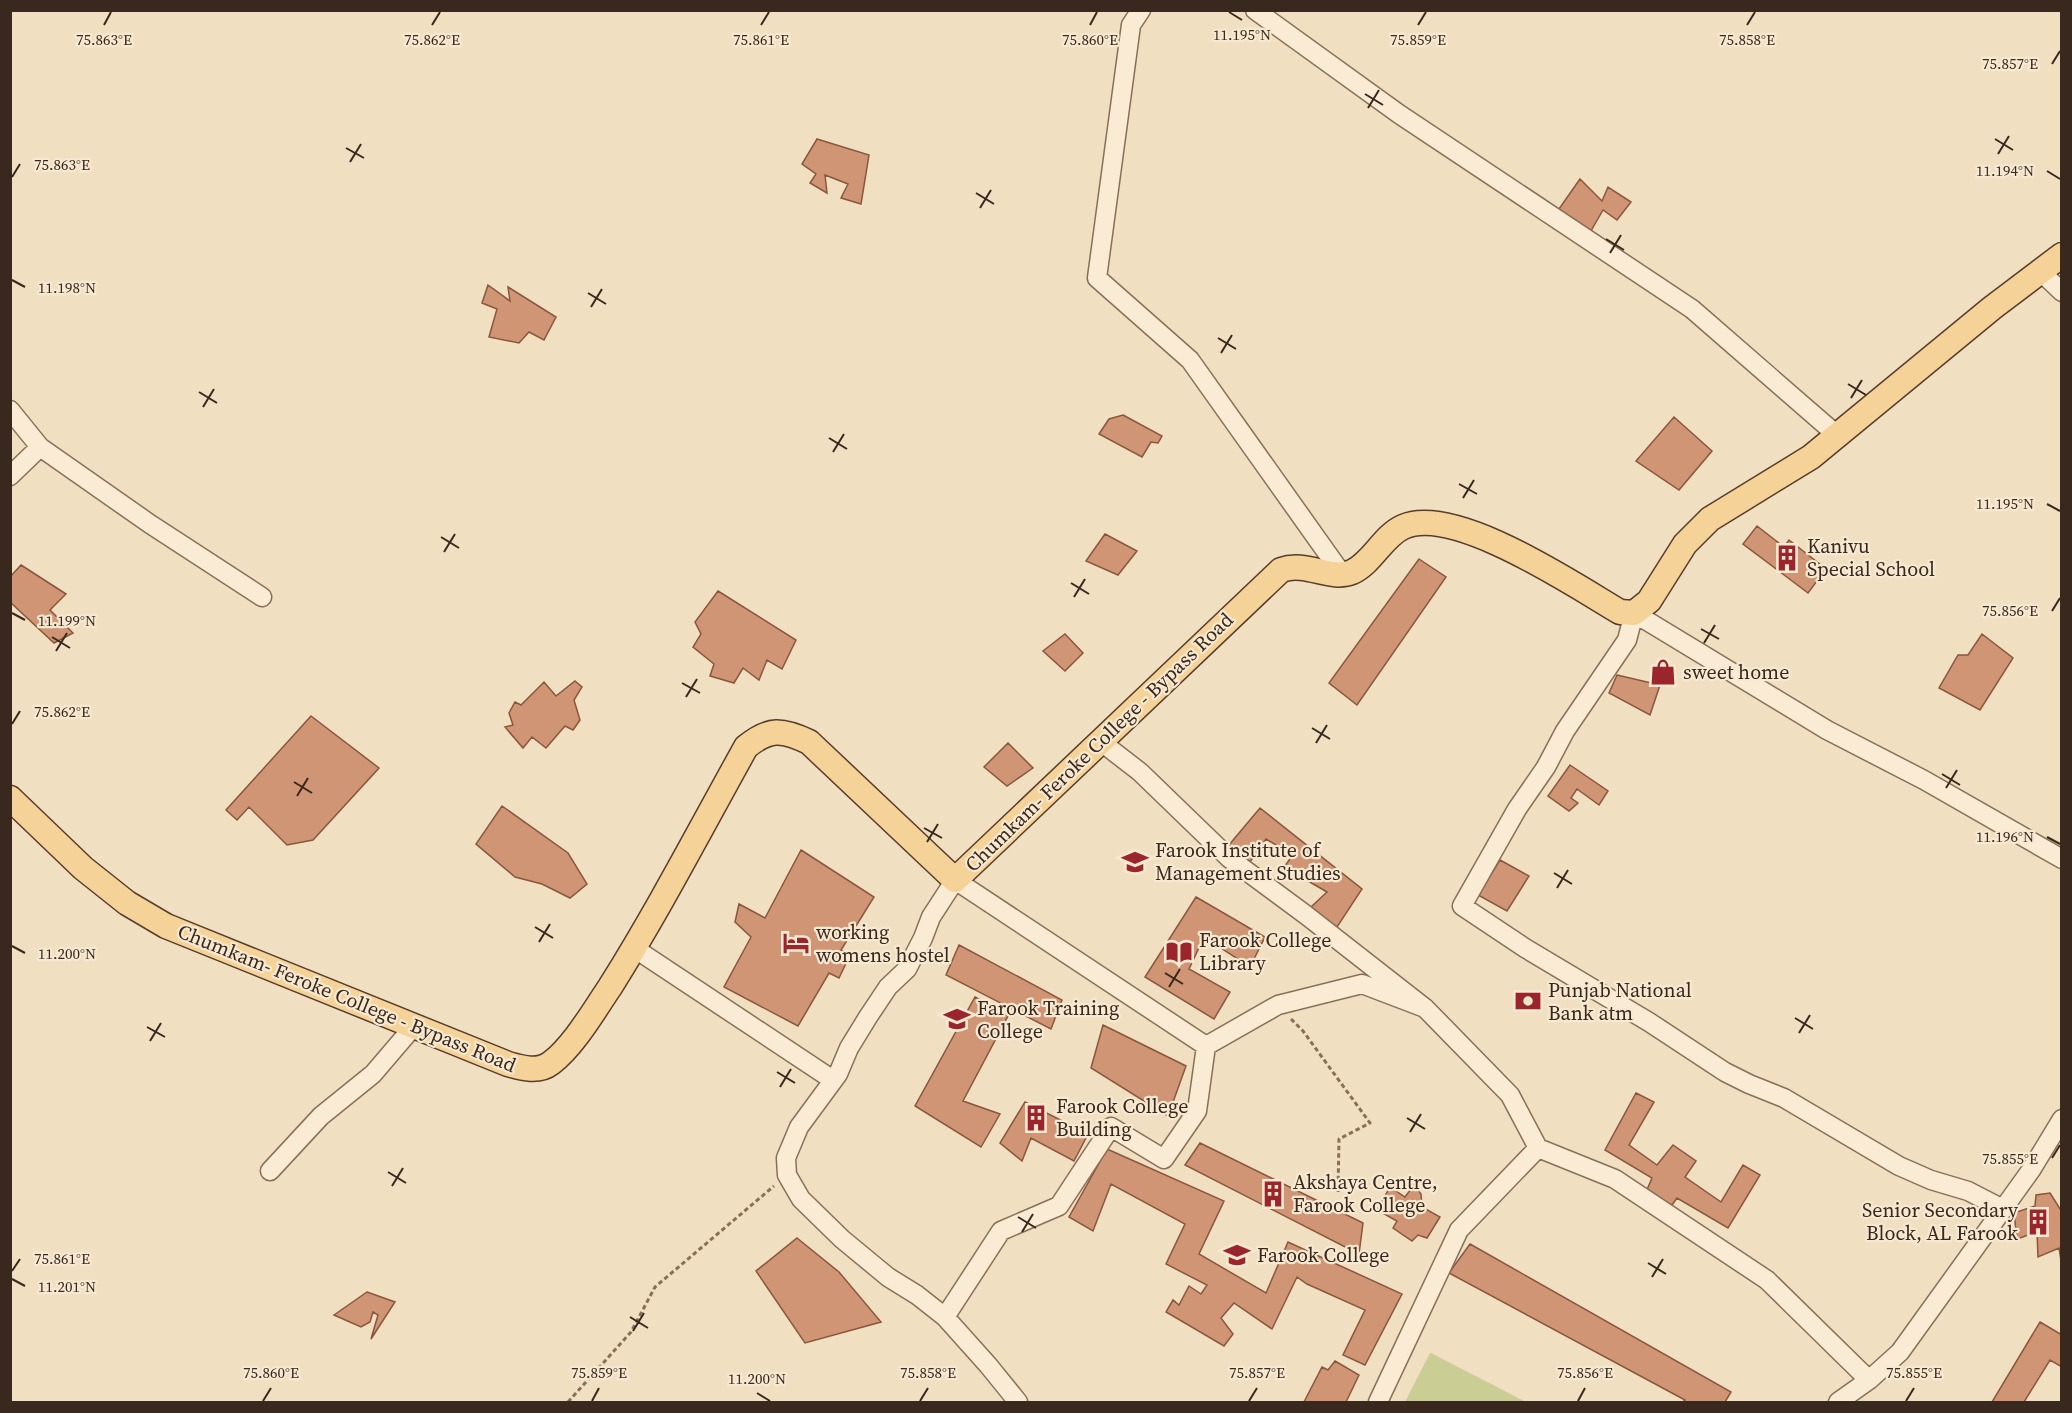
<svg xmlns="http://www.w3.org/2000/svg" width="2072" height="1413" font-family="'Source Serif 4',serif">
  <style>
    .green { fill: #cbce94 }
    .building { fill: #d09575; stroke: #8a563c; stroke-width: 1.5 }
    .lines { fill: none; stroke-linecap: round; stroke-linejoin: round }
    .minor-casing { stroke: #8a6f58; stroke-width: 21 }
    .major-casing { stroke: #573e2c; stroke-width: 27 }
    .path { stroke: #8a6f58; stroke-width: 3; stroke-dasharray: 4.5 3; stroke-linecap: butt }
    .minor { stroke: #faecd4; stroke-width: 18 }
    .major { stroke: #f5d297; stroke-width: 24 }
    .ticks { fill: none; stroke: #39281d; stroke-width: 2 }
    .labels { text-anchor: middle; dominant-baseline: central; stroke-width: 4.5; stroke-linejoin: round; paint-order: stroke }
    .poi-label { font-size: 20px; fill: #39281d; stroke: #f7e9d1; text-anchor: start }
    .street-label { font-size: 20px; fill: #39281d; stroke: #f7e9d1 }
    .ticks-label { font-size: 15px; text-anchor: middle; fill: #39281d; stroke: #f7e9d1; stroke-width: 4.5; stroke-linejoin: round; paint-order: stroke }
  </style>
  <rect width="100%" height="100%" fill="#f0dfc1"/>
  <path class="green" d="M1430,1353h1l95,49h-121z"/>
  <path class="building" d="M817,139l52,16 -8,49 -20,-6 7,-14 -23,-9 2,18 -17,-10 6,-9 -14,-10z
    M1580,179l22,22 6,-14 23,15 -14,18 -14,-10 -15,26 -34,-20z
    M488,285l22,16 -2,-14 48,30 -12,23 -15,-8 -10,11 -30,-6 8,-28 -15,-6z
    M1123,415l39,21 -4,7 -7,-1 -9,15 -43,-23 10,-15z
    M1674,417l38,34 -33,39 -43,-29z
    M1757,526l27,21 5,-7 37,29 -18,24 -65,-49z
    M1105,534l32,17 -19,24 -32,-14z
    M1419,559l27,18 -89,128 -28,-22z
    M21,565l45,29 -16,16 23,23 -19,10 -44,-41v-25z
    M718,591l78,49 -14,29 -15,-9 -8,20 -16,-12 -9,15 -24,-7 4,-12 -21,-17 8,-13 -6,-12z
    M1065,634l18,19 -18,18 -22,-20z
    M1982,634l31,24 -33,52 -41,-22 19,-33h10z
    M1617,675l43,10 -10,30 -41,-22z
    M575,681l7,6 -8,13 6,20 -7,10 -8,-4 -19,22 -14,-11 -9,11 -18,-21 8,-2 -4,-12 6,-11 6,3 23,-23 12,14z
    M311,716l68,52 -66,72 -26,5 -38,-38 -12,13 -11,-10z
    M1008,743l25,25 -26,18 -23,-19z
    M1570,765l38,26 -9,14 -22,-16 -6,9 7,5 -9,8 -21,-15z
    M502,806l66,47 19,31 -17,14 -28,-14 -27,-7 -39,-33z
    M1260,808l102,81 -25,38 -28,-18 18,-17 -43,-25 9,-12 -27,-16 -16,23 -21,-17z
    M801,850l73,47 -33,53 9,5 -11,23 -10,-5 -31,53 -74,-39 27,-50 -16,-15 4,-18 26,14z
    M1500,860l29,16 -22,35 -29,-16z
    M1196,897l69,40 -15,30 -46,-30 -15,32 41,23 -16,27 -69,-42z
    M959,945l103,55 -11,29 -105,-54z
    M975,997l33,19 -45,85 37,13 -19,33 -66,-41z
    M1103,1025l83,41 -18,50 -77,-48z
    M1636,1093l18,9 -25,43 28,20 16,-20 23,16 -11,16 36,25 22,-37 17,10 -32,53 -51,-30 -5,7 -26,-13 6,-14 -47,-28z
    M1025,1102l63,32 -14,27 -43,-23 -9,23 -22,-18z
    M1200,1143l163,80 -4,31 -174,-89z
    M1107,1149l117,52 -25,53 67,39 22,-51 114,52 -37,71 -22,-10 22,-45 -58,-26 -10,-7 -25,52 -38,-26 -13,15 12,16 -9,12 -58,-34 7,-12 6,5 10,-19 12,8 6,-9 -41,-21 19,-40 -74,-40 -18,47 -24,-14z
    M1414,1185l7,9 1,13 18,10 -13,21 -9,-3 -6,6 -19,-13 4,-7 -20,-11 13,-23 15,10z
    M2050,1193l12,19v55l-3,-19 -21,9 -1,-25 -20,7 -3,-26 21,-7 1,-11z
    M797,1238l42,34 42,50 -76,21 -49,-72z
    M1470,1244l261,148 -6,10h-42l2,-2 -236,-127z
    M367,1292l28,10 -24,37 7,-24 -5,-3 -3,10 -9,5 -27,-12z
    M2040,1322l22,13v32l-12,-7 -26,42h-32z
    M1335,1361l24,14 -13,27h-42l18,-35 6,3z"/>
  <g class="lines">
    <g class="minor-casing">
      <path id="minor" d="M1141,10l-10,15 -34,253 93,82 152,214
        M1255,10l144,104 293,195 146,127
        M2041,272l21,20
        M10,410l30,37 110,77 112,73
        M10,476l30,-29
        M1100,741l40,31 89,86 77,57 119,93 85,87 28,53 77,31 152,101 102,100
        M2062,859l-138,-79 -97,-50 -193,-117 -7,27 -62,91 -19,36 -29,42 -55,97 63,42 124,74 76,50 24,12 35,14 115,68 32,14 37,11 35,18 28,-39 31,-51
        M634,948l199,132
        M270,1171l51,-55 52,-42 41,-48
        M945,1317l56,-86 58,-25 52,-79 53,32 33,-48 9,-65
        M1018,1402l-30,-37 -43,-48 -28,-22 -29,-18 -46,-38 -41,-40 -14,-24 -1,-17 13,-31 39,-53 11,-26 19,-31 20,-30 19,-18 16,-31 8,-21 24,-37 251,166 72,-41 84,-21 63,24
        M1378,1402l81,-172 79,-82
        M1838,1402l31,-22 31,-28 103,-143"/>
    </g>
    <g class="major-casing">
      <path id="major" d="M10,798l73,70 44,35 39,23 342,138c14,4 30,9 43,-1 22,-16 44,-54 59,-76 49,-78 91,-159 136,-240 23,-19 36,-18 63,-5l146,138 326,-310c26,-9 49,11 71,2 20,-9 31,-36 51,-45 51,-23 171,58 217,85l14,1 15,-12 36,-57 25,-25 101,-62 181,-149 70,-53"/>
    </g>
    <path class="path" d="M1291,1019l12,12 67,92 -31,16 -1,53
      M568,1402l63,-70 24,-45 119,-101"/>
    <use href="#minor" class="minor"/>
    <use href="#major" class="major"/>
  </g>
  <path class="ticks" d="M1229,12l13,8M104,25l7,-13M432,25l8,-13M761,25l8,-13M1090,25l7,-13M1418,25l8,-13M1747,25l8,-13M2052,64l8,-13M1365,94l18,11M1368,108l11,-18M1995,139l18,11M346,148l18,10M1998,154l11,-18M350,162l11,-18M2047,171l13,8M12,177l8,-13M976,193l18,11M980,208l11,-18M1606,239l18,11M1610,253l11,-18M12,280l13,7M588,293l18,11M591,307l11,-18M1218,338l18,11M1221,353l11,-18M1848,384l18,11M199,392l18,11M1851,398l11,-18M203,407l11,-18M829,438l18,11M833,452l11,-18M1459,484l18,10M1463,498l11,-18M2047,504l13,7M441,537l18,11M444,552l11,-18M1071,583l18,11M1074,597l11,-18M2052,611l8,-13M12,613l13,7M1701,629l18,10M52,637l18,11M1704,643l11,-18M56,651l11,-18M682,683l18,10M686,697l11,-18M12,724l8,-13M1312,728l18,11M1316,743l11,-18M1942,774l18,11M294,782l18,11M1946,788l11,-18M297,796l11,-18M924,828l18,10M2047,837l13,7M927,842l11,-18M1554,873l18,11M1557,888l11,-18M535,927l18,11M539,942l11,-18M12,946l13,7M1165,973l18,11M1169,987l11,-18M1795,1018l18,11M147,1027l18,10M1799,1033l11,-18M150,1041l11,-18M777,1072l18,11M780,1087l11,-18M1407,1118l18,11M1410,1132l11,-18M2052,1158l8,-13M388,1172l18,11M392,1186l11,-18M1018,1217l18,11M1022,1232l11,-18M1648,1263l18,11M12,1271l8,-12M1652,1277l11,-18M12,1279l13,7M630,1317l18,11M633,1331l11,-18M757,1393l13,8M263,1401l8,-13M592,1401l7,-13M920,1401l8,-13M1249,1401l8,-13M1578,1401l7,-13M1906,1401l8,-13"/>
  <defs>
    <g id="building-bare" transform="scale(2.07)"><path d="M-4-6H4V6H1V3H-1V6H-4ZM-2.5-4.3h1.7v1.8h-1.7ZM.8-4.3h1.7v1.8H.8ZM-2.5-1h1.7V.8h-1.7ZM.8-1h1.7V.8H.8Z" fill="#9b252d" stroke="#f7e9d1" stroke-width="2.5" paint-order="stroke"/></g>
    <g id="shop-bare" transform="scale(2.07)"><path d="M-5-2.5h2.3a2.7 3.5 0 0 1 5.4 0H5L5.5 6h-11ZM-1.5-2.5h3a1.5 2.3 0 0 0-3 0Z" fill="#9b252d" stroke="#f7e9d1" stroke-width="2.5" paint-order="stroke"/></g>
    <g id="university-bare" transform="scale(2.07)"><path d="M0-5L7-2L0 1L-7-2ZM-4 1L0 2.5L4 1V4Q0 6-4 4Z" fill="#9b252d" stroke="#f7e9d1" stroke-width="2.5" paint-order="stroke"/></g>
    <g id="hotel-bare" transform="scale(2.07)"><path d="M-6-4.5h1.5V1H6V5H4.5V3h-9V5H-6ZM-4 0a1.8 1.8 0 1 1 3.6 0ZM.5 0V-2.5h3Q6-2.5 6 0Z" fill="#9b252d" stroke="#f7e9d1" stroke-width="2.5" paint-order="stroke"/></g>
    <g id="library-bare" transform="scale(2.07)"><path d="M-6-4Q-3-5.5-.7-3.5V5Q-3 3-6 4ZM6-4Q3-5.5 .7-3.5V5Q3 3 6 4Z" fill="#9b252d" stroke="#f7e9d1" stroke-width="2.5" paint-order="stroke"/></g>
    <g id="bank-bare" transform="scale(2.07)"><path d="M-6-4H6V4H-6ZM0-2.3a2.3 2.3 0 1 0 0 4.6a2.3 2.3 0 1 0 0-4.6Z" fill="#9b252d" stroke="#f7e9d1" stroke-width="2.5" paint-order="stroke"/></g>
  </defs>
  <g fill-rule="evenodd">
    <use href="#building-bare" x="1787" y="558"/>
    <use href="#shop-bare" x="1663" y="672"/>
    <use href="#university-bare" x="1135" y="862"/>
    <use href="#hotel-bare" x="796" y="943"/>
    <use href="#library-bare" x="1179" y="952"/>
    <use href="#bank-bare" x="1528" y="1001"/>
    <use href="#university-bare" x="957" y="1019"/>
    <use href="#building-bare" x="1036" y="1118"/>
    <use href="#building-bare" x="1273" y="1194"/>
    <use href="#building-bare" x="2038" y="1222"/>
    <use href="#university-bare" x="1237" y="1255"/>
  </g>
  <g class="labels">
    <g class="poi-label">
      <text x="1807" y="546">Kanivu<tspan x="1807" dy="23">Special School</tspan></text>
      <text x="1683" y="672">sweet home</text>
      <text x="1155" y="850">Farook Institute of<tspan x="1155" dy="23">Management Studies</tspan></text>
      <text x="816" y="932">working<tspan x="816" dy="23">womens hostel</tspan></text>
      <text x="1199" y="940">Farook College<tspan x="1199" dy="23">Library</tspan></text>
      <text x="1548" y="990">Punjab National<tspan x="1548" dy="23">Bank atm</tspan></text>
      <text x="977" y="1008">Farook Training<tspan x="977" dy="23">College</tspan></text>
      <text x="1056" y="1106">Farook College<tspan x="1056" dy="23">Building</tspan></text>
      <text x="1293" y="1182">Akshaya Centre,<tspan x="1293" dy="23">Farook College</tspan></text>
      <text x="2018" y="1210" text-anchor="end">Senior Secondary<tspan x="2018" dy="23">Block, AL Farook</tspan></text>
      <text x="1257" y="1255">Farook College</text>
    </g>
    <g class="street-label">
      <text transform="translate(1099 742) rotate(-44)">Chumkam- Feroke College - Bypass Road</text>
      <text transform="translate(347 998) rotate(22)">Chumkam- Feroke College - Bypass Road</text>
    </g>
  </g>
  <g class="ticks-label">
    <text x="1242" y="40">11.195°N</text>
    <text x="104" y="45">75.863°E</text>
    <text x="1090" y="45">75.860°E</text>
    <text x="1418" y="45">75.859°E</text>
    <text x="1747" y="45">75.858°E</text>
    <text x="432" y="45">75.862°E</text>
    <text x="761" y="45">75.861°E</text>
    <text x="2010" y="69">75.857°E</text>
    <text x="62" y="170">75.863°E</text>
    <text x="2005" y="176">11.194°N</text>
    <text x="67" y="293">11.198°N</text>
    <text x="2005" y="509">11.195°N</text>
    <text x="2010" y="616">75.856°E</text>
    <text x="67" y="626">11.199°N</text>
    <text x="62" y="717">75.862°E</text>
    <text x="2005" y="842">11.196°N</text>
    <text x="67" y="959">11.200°N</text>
    <text x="2010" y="1164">75.855°E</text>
    <text x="62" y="1264">75.861°E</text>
    <text x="67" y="1292">11.201°N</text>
    <text x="271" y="1378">75.860°E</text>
    <text x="599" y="1378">75.859°E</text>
    <text x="928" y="1378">75.858°E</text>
    <text x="1257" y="1378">75.857°E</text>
    <text x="1585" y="1378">75.856°E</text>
    <text x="1914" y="1378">75.855°E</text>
    <text x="757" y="1384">11.200°N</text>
  </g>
  <rect width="2072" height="1413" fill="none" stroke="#39281d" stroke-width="24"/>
</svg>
